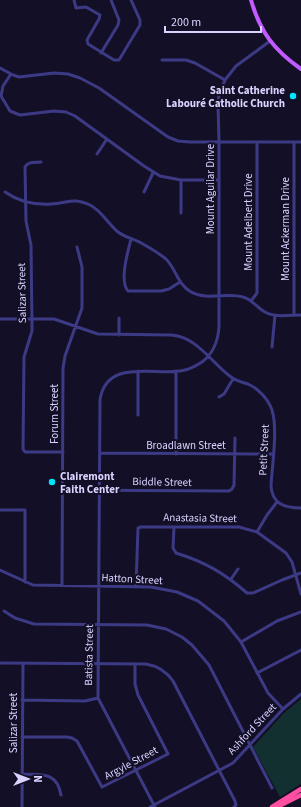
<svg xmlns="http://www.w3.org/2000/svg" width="301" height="807" font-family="'Source Sans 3',sans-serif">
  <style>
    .green { fill: #12302f }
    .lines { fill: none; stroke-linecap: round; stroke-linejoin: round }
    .minor { stroke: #3d3a85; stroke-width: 3 }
    .major { stroke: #c25bff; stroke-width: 4 }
    .highway { stroke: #ff4fa3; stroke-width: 4.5 }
    .poi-dot { fill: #00e5ff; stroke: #130f26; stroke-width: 1.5 }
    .labels { text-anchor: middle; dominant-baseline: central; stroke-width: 4; stroke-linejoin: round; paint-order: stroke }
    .poi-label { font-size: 11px; font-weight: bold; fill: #d9d4ff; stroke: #130f26; text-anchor: end }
    .street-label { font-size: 11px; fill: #d9d4ff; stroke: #130f26 }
  </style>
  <rect width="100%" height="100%" fill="#130f26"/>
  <path class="green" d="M301,699v85l-21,13 -27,-50 31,-34z"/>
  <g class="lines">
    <path class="minor" d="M74,0l2,8 10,-1 14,8 -1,4 -12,21 1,4 26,16h5l21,-35v-5l-9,-20
      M101,53l17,-28 1,-5 -8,-20
      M162,60h24l9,3 30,17
      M0,68l13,7 6,2 35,-4 14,1 12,4 19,10 69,49 10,4 12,1h111
      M11,74l-8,12 -2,10 9,15 10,4 34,-4 12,1 9,4 69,50 16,10 21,4h38
      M294,142v173
      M97,154l10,-15
      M41,162c-6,1 -13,-1 -16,5l1,54 5,24 1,79v7l-8,26 -1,92 2,3h38
      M181,180v33
      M5,192c13,9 30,13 46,12 17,-1 22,-7 39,1 12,6 18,19 28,27 8,6 17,7 25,12 7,4 17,10 23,15 10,10 12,26 25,33 16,9 36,0 52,5 9,2 14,11 22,15 10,6 25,3 36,3
      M144,192l9,-19
      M131,239c-3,12 -12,42 -3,52h33l8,-2 11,-7
      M251,301l6,-8v-151
      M119,318v17
      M0,319h54l44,15 73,1c25,1 41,28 60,42 5,4 11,5 17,7 11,5 20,15 24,26 6,19 0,56 -1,76 1,18 14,22 30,22
      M272,347l3,-32
      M219,397l5,-3 9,-15
      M138,415v-44
      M100,453l173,1
      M176,454v-83
      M62,490l167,1 3,-2 2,-4 1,-47
      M0,510h25v72
      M174,527l-1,21 3,5c29,9 48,20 71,40h6l29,-13 19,-7
      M257,532l10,-17 10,-13
      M0,570l33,15 118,2 26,5 21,9 26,20 17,21 27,51 15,16
      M231,579l7,-10
      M62,585l1,-217 2,-12 17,-48v-41l-5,-20
      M136,586l2,-58 3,-1h98l18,5 29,21 6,9 9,32
      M4,611l11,7 19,6 113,1 19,4 16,8 10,8 17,20 63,123
      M241,642l36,-21 24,-9
      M0,663l146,1c12,2 20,7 27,17l62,120 1,4 -2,2
      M257,673l44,-23
      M22,700l63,1 13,-3
      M22,737h45l5,1 5,3 25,46 66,-33 -30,-59 -3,-11v-20
      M22,774c19,1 35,-3 39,21
      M22,807l1,-144
      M150,807l83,-44 50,-54 18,-15
      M155,807l-57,-109 2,-298c6,-41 52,-25 80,-29 8,-1 16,-5 22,-9 12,-9 16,-21 17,-35v-185l-1,-39 1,-8 6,-15 11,-14 34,-25"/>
    <path class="major" d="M251,0c9,32 23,50 50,69"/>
    <path class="highway" d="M272,807l29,-18
      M277,807l24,-12"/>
  </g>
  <g class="poi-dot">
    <circle cx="293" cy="96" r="4"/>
    <circle cx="52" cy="482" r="4"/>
  </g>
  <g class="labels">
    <g class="poi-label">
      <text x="285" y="90">Saint Catherine<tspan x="285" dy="13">Labouré Catholic Church</tspan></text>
      <text x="60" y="476" text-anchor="start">Clairemont<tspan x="60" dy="13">Faith Center</tspan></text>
    </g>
    <g class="street-label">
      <text transform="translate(210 189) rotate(-90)">Mount Aguilar Drive</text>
      <text transform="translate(248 222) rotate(-90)">Mount Adelbert Drive</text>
      <text transform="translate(285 229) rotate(-90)">Mount Ackerman Drive</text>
      <text transform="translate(22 293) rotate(-91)">Salizar Street</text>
      <text transform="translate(54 414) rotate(-90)">Forum Street</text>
      <text x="186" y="445">Broadlawn Street</text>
      <text transform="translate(264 450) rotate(-87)">Petit Street</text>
      <text transform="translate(162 482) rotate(1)">Biddle Street</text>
      <text transform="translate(200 518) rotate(1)">Anastasia Street</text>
      <text transform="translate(132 579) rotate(3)">Hatton Street</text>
      <text transform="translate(89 655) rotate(-89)">Batista Street</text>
      <text transform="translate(13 723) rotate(-90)">Salizar Street</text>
      <text transform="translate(252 729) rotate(-47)">Ashford Street</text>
      <text transform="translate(131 763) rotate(-28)">Argyle Street</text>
    </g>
  </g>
  <g transform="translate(28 779) rotate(90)" stroke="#130f26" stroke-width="3" paint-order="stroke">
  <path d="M0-3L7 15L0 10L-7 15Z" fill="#d9d4ff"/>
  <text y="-6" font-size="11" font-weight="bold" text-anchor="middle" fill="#d9d4ff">N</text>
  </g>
  <path d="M165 26v6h96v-6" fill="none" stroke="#d9d4ff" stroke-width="2"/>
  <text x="171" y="26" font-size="12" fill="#d9d4ff" stroke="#130f26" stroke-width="3" paint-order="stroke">200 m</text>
</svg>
